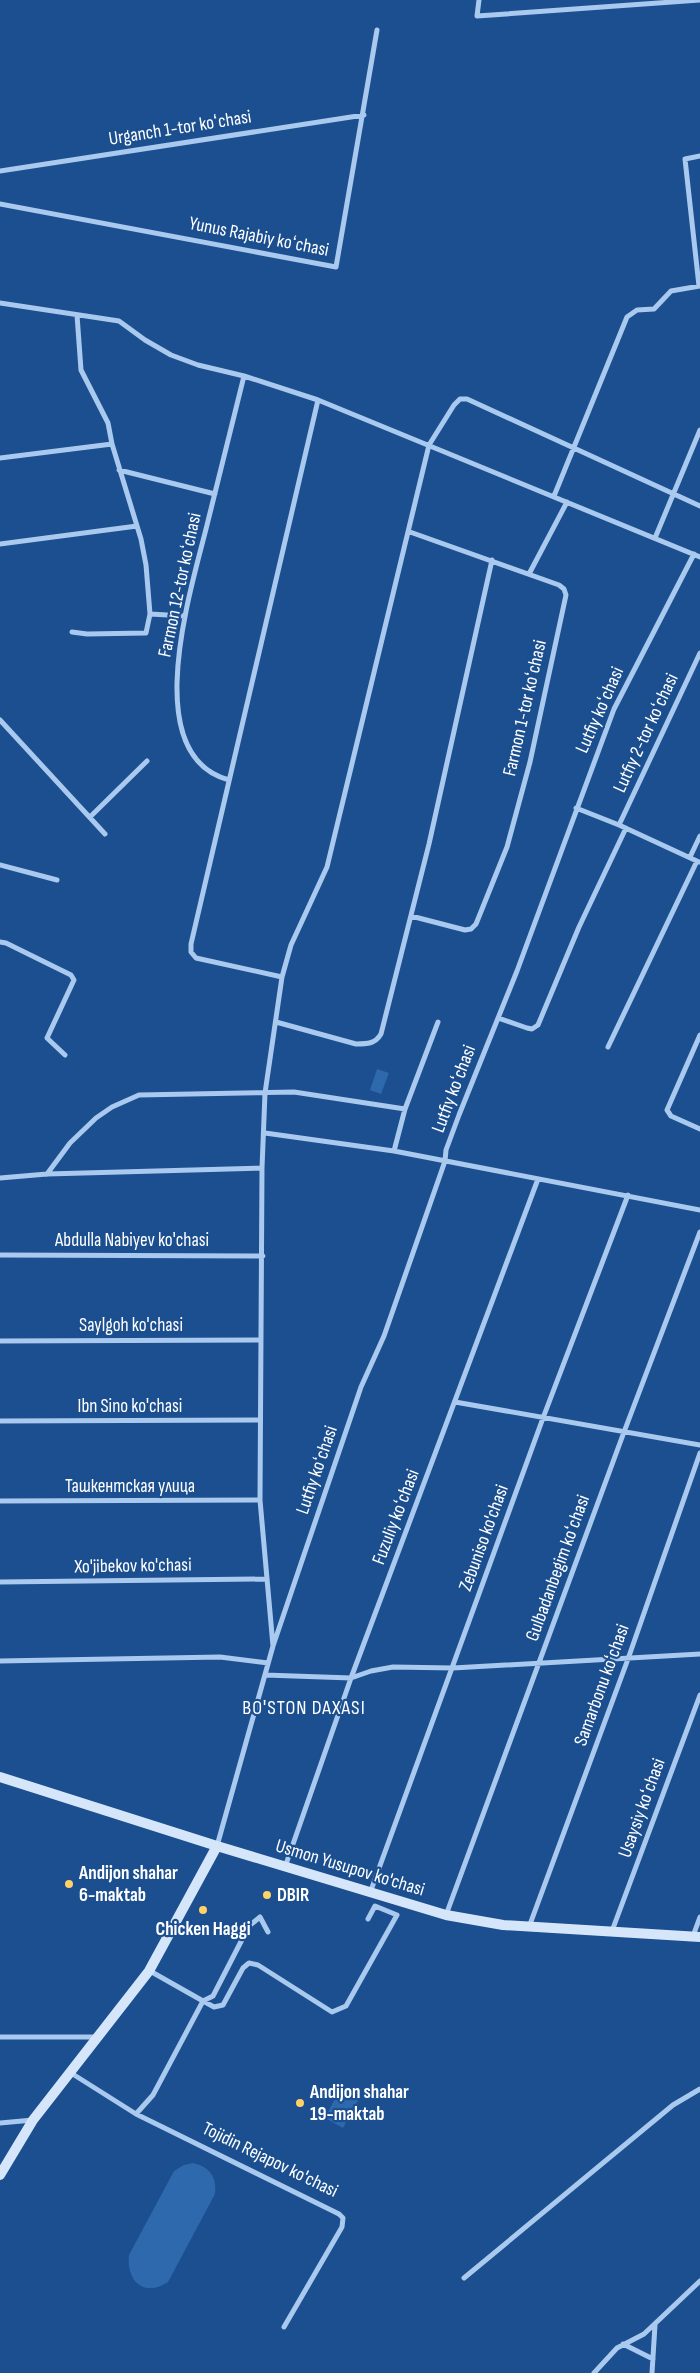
<svg xmlns="http://www.w3.org/2000/svg" width="700" height="2373" font-family="'Sofia Sans Condensed',sans-serif">
  <style>
    .green { fill: #2e69ad }
    .lines { fill: none; stroke-linecap: round; stroke-linejoin: round }
    .street { stroke: #a9c9ee; stroke-width: 5 }
    .secondary { stroke: #d6e6fa; stroke-width: 10 }
    .poi-dot { fill: #ffd166; stroke: #1b4f8f; stroke-width: 2 }
    .labels { text-anchor: middle; dominant-baseline: central; stroke-width: 4.5; stroke-linejoin: round; paint-order: stroke }
    .street-label { font-size: 19px; fill: #fff; stroke: #1b4f8f }
    .poi-label { font-size: 19px; font-weight: bold; fill: #fff; stroke: #1b4f8f; text-anchor: start }
    .neighbourhood-label { font-size: 20px; letter-spacing: 1px; fill: #fff; stroke: #1b4f8f }
  </style>
  <rect width="100%" height="100%" fill="#1b4f8f"/>
  <path class="green" d="M377,1069l12,4 -8,21 -11,-4z
    M342,2085l19,10 -18,33 -18,-10z
    M193,2163c17,4 24,14 22,31l-47,88c-24,16 -42,-1 -39,-27l45,-84 10,-6z"/>
  <g class="lines">
    <path class="street" d="M479,0l-2,16 223,-16
      M0,171l364,-56
      M0,204l336,63 41,-237
      M699,286l-14,-127 15,-3
      M0,303l119,18 26,19 26,15 27,10 46,11 74,24 382,157
      M0,458l112,-14
      M119,470l96,24
      M554,496l73,-179 10,-7 17,-1 17,-18 29,-5
      M410,532l149,53 5,4 2,6 -36,167 -23,85 -31,77 -5,5 -6,1 -54,-14
      M655,538l45,-108
      M0,544l137,-18
      M529,574l38,-72
      M150,614l35,2
      M72,632l15,2 59,-1 4,-19 -4,-49 -5,-26 -29,-95 -4,-21 -27,-53 -4,-55
      M0,720l105,114
      M229,780c-93,-25 -36,-196 -21,-259 12,-49 24,-97 36,-145
      M576,808l43,17 80,37
      M90,817l57,-56
      M619,825l81,-172
      M690,857l10,-21
      M0,865l57,15
      M0,942l6,1 65,32 3,5 -27,58 18,17
      M282,977l-86,-19 -5,-6v-8l127,-544
      M498,1018l29,10 5,1 6,-4 41,-98 47,-99
      M276,1022l80,22c11,0 19,0 25,-10l48,-190 63,-284
      M700,1035l-33,75 4,6 29,13
      M608,1047l89,-186
      M265,1133l129,18 306,59
      M394,1151l11,-42 33,-87
      M47,1174l23,-31 26,-25 16,-11 27,-12 155,-3 111,17
      M0,1178l47,-4 215,-6
      M0,1255l263,1
      M0,1341l261,-1
      M455,1402l245,43
      M0,1421l260,-1
      M0,1501l260,-1
      M0,1582l266,-3
      M273,1646l-13,-146 2,-332 3,-75 17,-116 9,-32 36,-78 102,-422 25,-40 6,-6h7l233,107
      M0,1661l220,-4 48,6
      M265,1675l86,3 20,-7 22,-4 60,1 247,-14
      M217,1846l56,-200 88,-259 23,-51 61,-175 1,-11 13,-35 58,-144 97,-262 80,-155
      M285,1867l66,-189 187,-499
      M370,1893l173,-475 85,-223
      M446,1915l178,-483 76,-200
      M529,1927l99,-268 72,-206
      M612,1931l88,-236
      M693,1936l7,-19
      M150,1971l53,30 10,-5 36,-70 11,-9 8,15
      M0,2037h96
      M71,2073l65,41 203,100 4,4 -1,9 -58,100
      M136,2114l17,-19 50,-94 11,6 9,-2 20,-37 6,-5 9,2 74,47 14,-6 51,-91 -22,-9 -7,13
      M0,2123l33,-3
      M464,2278l209,-173 27,-16
      M623,2344l30,15
      M594,2373l23,-25 27,-14 56,-53
      M652,2373l3,-48"/>
    <path class="secondary" d="M0,1777l217,69 229,69 57,10 197,12
      M0,2175l33,-55 116,-149 68,-125"/>
  </g>
  <g class="poi-dot">
    <circle cx="69" cy="1884" r="5"/>
    <circle cx="267" cy="1895" r="5"/>
    <circle cx="203" cy="1910" r="5"/>
    <circle cx="300" cy="2103" r="5"/>
  </g>
  <g class="labels">
    <g class="street-label">
      <text transform="translate(180 128) rotate(-9)">Urganch 1-tor koʻchasi</text>
      <text transform="translate(259 237) rotate(11)">Yunus Rajabiy koʻchasi</text>
      <text transform="translate(180 585) rotate(-78)">Farmon 12-tor koʻchasi</text>
      <text transform="translate(525 708) rotate(-77)">Farmon 1-tor koʻchasi</text>
      <text transform="translate(600 710) rotate(-66)">Lutfiy koʻchasi</text>
      <text transform="translate(646 733) rotate(-65)">Lutfiy 2-tor koʻchasi</text>
      <text transform="translate(454 1089) rotate(-69)">Lutfiy koʻchasi</text>
      <text x="132" y="1240">Abdulla Nabiyev ko'chasi</text>
      <text x="131" y="1325">Saylgoh ko'chasi</text>
      <text x="130" y="1406">Ibn Sino ko'chasi</text>
      <text transform="translate(317 1470) rotate(-71)">Lutfiy koʻchasi</text>
      <text x="130" y="1486">Ташкентская улица</text>
      <text transform="translate(396 1517) rotate(-69)">Fuzuliy koʻchasi</text>
      <text transform="translate(484 1538) rotate(-70)">Zebuniso ko'chasi</text>
      <text transform="translate(133 1566) rotate(-1)">Xo'jibekov ko'chasi</text>
      <text transform="translate(558 1568) rotate(-70)">Gulbadanbegim koʻchasi</text>
      <text transform="translate(602 1685) rotate(-70)">Samarbonu koʻchasi</text>
      <text transform="translate(642 1808) rotate(-70)">Usaysiy koʻchasi</text>
      <text transform="translate(350 1868) rotate(17)">Usmon Yusupov ko'chasi</text>
      <text transform="translate(270 2160) rotate(26)">Tojidin Rejapov ko'chasi</text>
    </g>
    <g class="poi-label">
      <text x="79" y="1873">Andijon shahar<tspan x="79" dy="22">6-maktab</tspan></text>
      <text x="277" y="1895">DBIR</text>
      <text x="203" y="1929" text-anchor="middle">Chicken Haggi</text>
      <text x="310" y="2092">Andijon shahar<tspan x="310" dy="22">19-maktab</tspan></text>
    </g>
    <g class="neighbourhood-label">
      <text x="304" y="1708">BO'STON DAXASI</text>
    </g>
  </g>
</svg>
